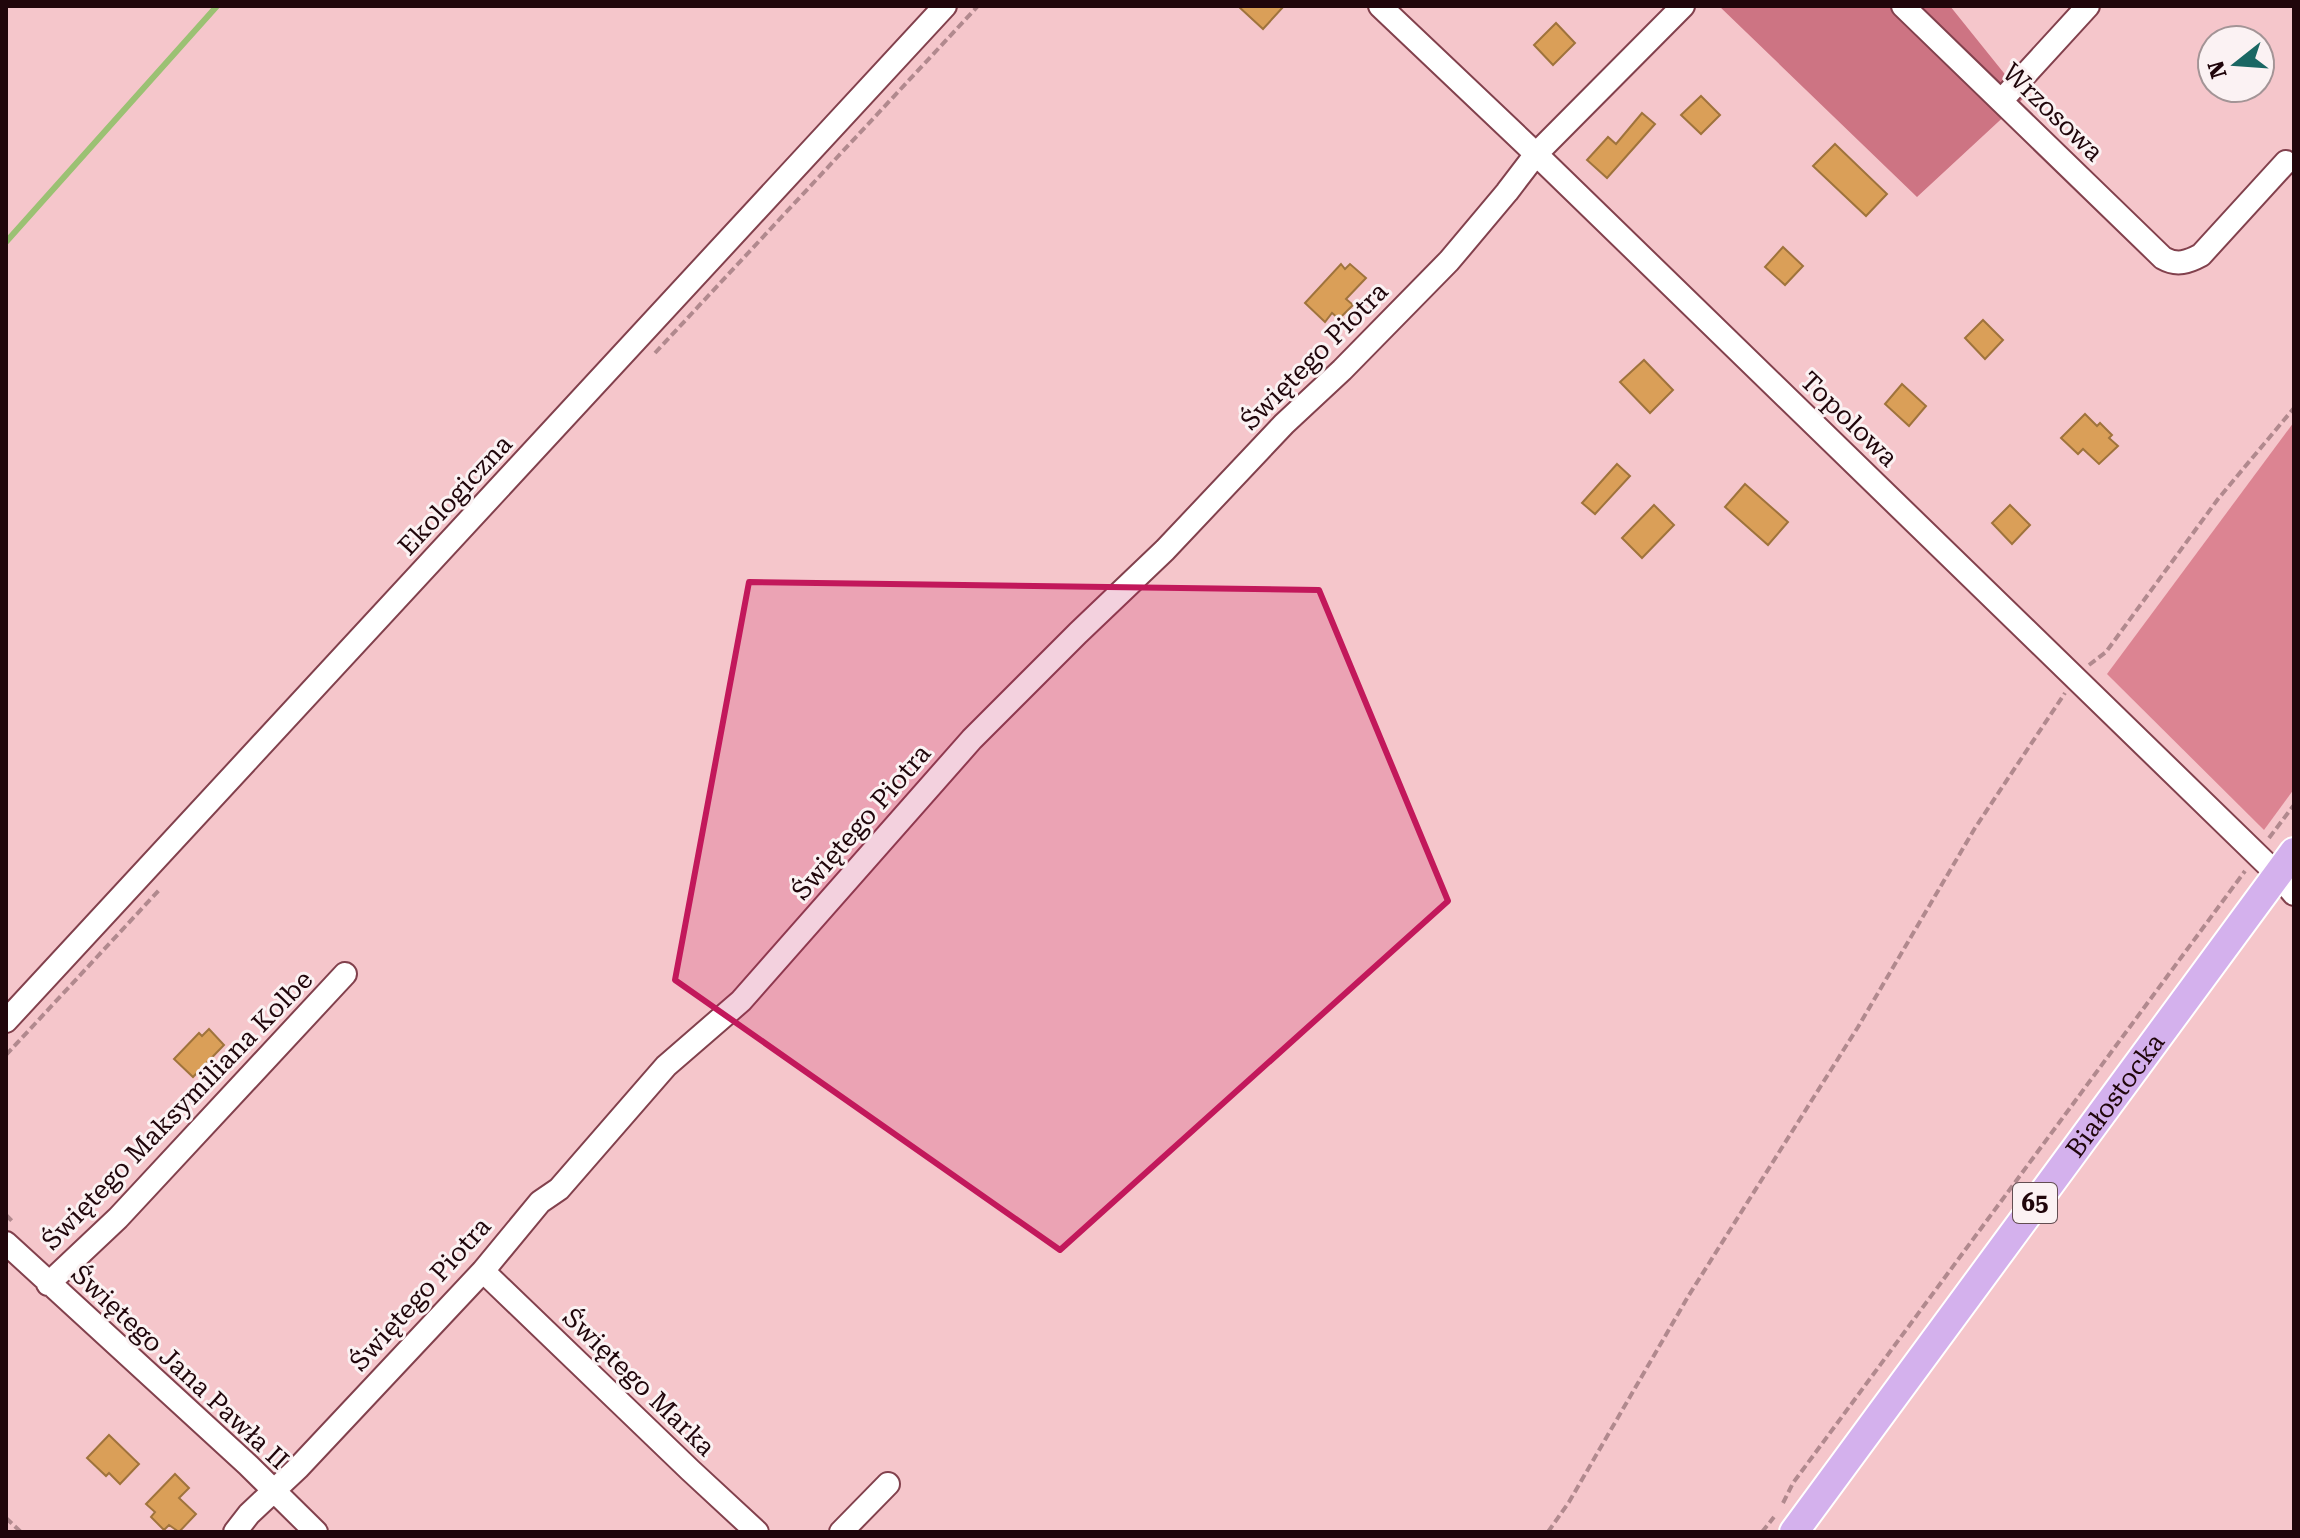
<svg xmlns="http://www.w3.org/2000/svg" width="2300" height="1538" font-family="'Roboto Serif',serif">
  <style>
    .green { fill: #dc8492 }
    .forest { fill: #cd7483 }
    .lines { fill: none; stroke-linecap: round; stroke-linejoin: round }
    .stream { stroke: #9bc173; stroke-width: 6 }
    .building { fill: #da9f58; stroke: #9f733c; stroke-width: 2 }
    .minor-casing { stroke: #82414d; stroke-width: 26 }
    .major-casing { stroke: #fff; stroke-width: 32 }
    .path { stroke: #b1898e; stroke-width: 4; stroke-dasharray: 8 4; stroke-linecap: butt }
    .minor { stroke: #fff; stroke-width: 22 }
    .major { stroke: #d4b1ed; stroke-width: 28 }
    .marked { fill: #c2185b; fill-opacity: 0.2; stroke: #c2185b; stroke-width: 6; stroke-linejoin: round }
    .labels { text-anchor: middle; dominant-baseline: central; stroke-width: 6; stroke-linejoin: round; paint-order: stroke }
    .shield { fill: #fbf2f3; stroke: #624d51; stroke-width: 2 }
    .shield-label { font-size: 24px; font-weight: bold; fill: #20060b }
    .street-label { font-size: 26px; fill: #20060b; stroke: #fbf2f3 }
  </style>
  <rect width="100%" height="100%" fill="#f5c6cb"/>
  <path class="green" d="M2294,422v367l-30,41 -157,-156z"/>
  <path class="forest" d="M1719,6h161l26,5 23,-5h21l74,92 -107,99z"/>
  <g class="lines">
    <path class="stream" d="M6,242l211,-236"/>
  </g>
  <path class="building" d="M1238,6h46l-21,23z
    M1556,23l19,20 -22,22 -19,-20z
    M1701,96l19,19 -19,19 -20,-19z
    M1642,113l13,11 -48,54 -20,-18 21,-23 8,7z
    M1835,144l52,50 -21,22 -53,-50z
    M1783,247l20,19 -18,19 -20,-18z
    M1341,264l4,5 5,-5 16,14 -20,21 7,6 -14,14 -7,-6 -7,9 -20,-19z
    M1983,320l20,20 -18,19 -20,-21z
    M1644,360l29,30 -23,23 -30,-31z
    M1902,384l24,22 -17,20 -24,-22z
    M2085,414l12,12 3,-3 12,12 -3,3 9,8 -19,18 -16,-15 -5,5 -17,-16z
    M1617,464l13,12 -35,38 -13,-11z
    M1745,484l43,38 -20,23 -43,-38z
    M1654,505l20,20 -32,33 -20,-20z
    M2010,505l20,20 -18,19 -20,-21z
    M209,1029l15,16 -31,32 -19,-18 25,-26 3,3z
    M109,1435l30,29 -19,20 -11,-11 -3,3 -19,-18z
    M175,1474l14,14 -10,10 17,16 -17,18 -10,-7 -5,5 -13,-13 4,-5 -9,-8z"/>
  <g class="lines">
    <g class="minor-casing">
      <path id="minor" d="M1380,6l156,148 741,720 17,20
        M1903,6l260,252c14,8 25,4 38,-3l85,-93
        M2001,101l87,-95
        M6,1021l939,-1015
        M6,1243l242,222 68,67
        M483,1271l207,199 67,62
        M48,1284l70,-66 227,-244
        M235,1532l14,-18 49,-46 185,-197 57,-69 19,-13 107,-123 75,-65 231,-262 106,-106 87,-83 119,-126 58,-54 107,-109 58,-69 29,-38 147,-148
        M841,1532l47,-48"/>
    </g>
    <g class="major-casing">
      <g id="major">
        <path id="s1" d="M1794,1532l500,-680"/>
      </g>
    </g>
    <path class="path" d="M655,353l323,-347
      M2089,665l17,-13 112,-153 76,-91
      M2269,838l25,-33
      M6,1055l155,-167
      M6,1215l8,8
      M1783,1503l10,-20 452,-612
      M6,1518l15,14
      M1548,1532l21,-30 120,-207 169,-268 117,-199 90,-135
      M1762,1532l12,-15"/>
    <use href="#minor" class="minor"/>
    <use href="#major" class="major"/>
  </g>
  <path class="marked" d="M749,582l570,8 129,311 -388,349 -385,-270z"/>
  <g class="labels">
    <rect class="shield" x="2013" y="1183" width="44" height="40" rx="6"/>
    <g class="shield-label">
      <text x="2035" y="1203">65</text>
    </g>
    <g class="street-label">
      <text transform="translate(2053 112) rotate(44)">Wrzosowa</text>
      <text transform="translate(1314 356) rotate(-45)">Świętego Piotra</text>
      <text transform="translate(1849 419) rotate(44)">Topolowa</text>
      <text transform="translate(455 495) rotate(-47)">Ekologiczna</text>
      <text transform="translate(861 822) rotate(-49)">Świętego Piotra</text>
      <text stroke="none"><textPath href="#s1" startOffset="542">Białostocka</textPath></text>
      <text transform="translate(177 1110) rotate(-46)">Świętego Maksymiliana Kolbe</text>
      <text transform="translate(420 1294) rotate(-48)">Świętego Piotra</text>
      <text transform="translate(180 1367) rotate(43)">Świętego Jana Pawła II</text>
      <text transform="translate(639 1382) rotate(44)">Świętego Marka</text>
    </g>
  </g>
  <rect width="2300" height="1538" fill="none" stroke="#20060b" stroke-width="16"/>
  <g transform="translate(2236 64) rotate(253)"><circle r="38" fill="#fbf2f3" stroke="#a39496" stroke-width="2"/>
  <path d="M0-6L14 30L0 20L-14 30Z" fill="#1a6763"/>
  <text y="-12" font-size="22" font-weight="bold" text-anchor="middle" fill="#20060b">N</text>
  </g>
</svg>
